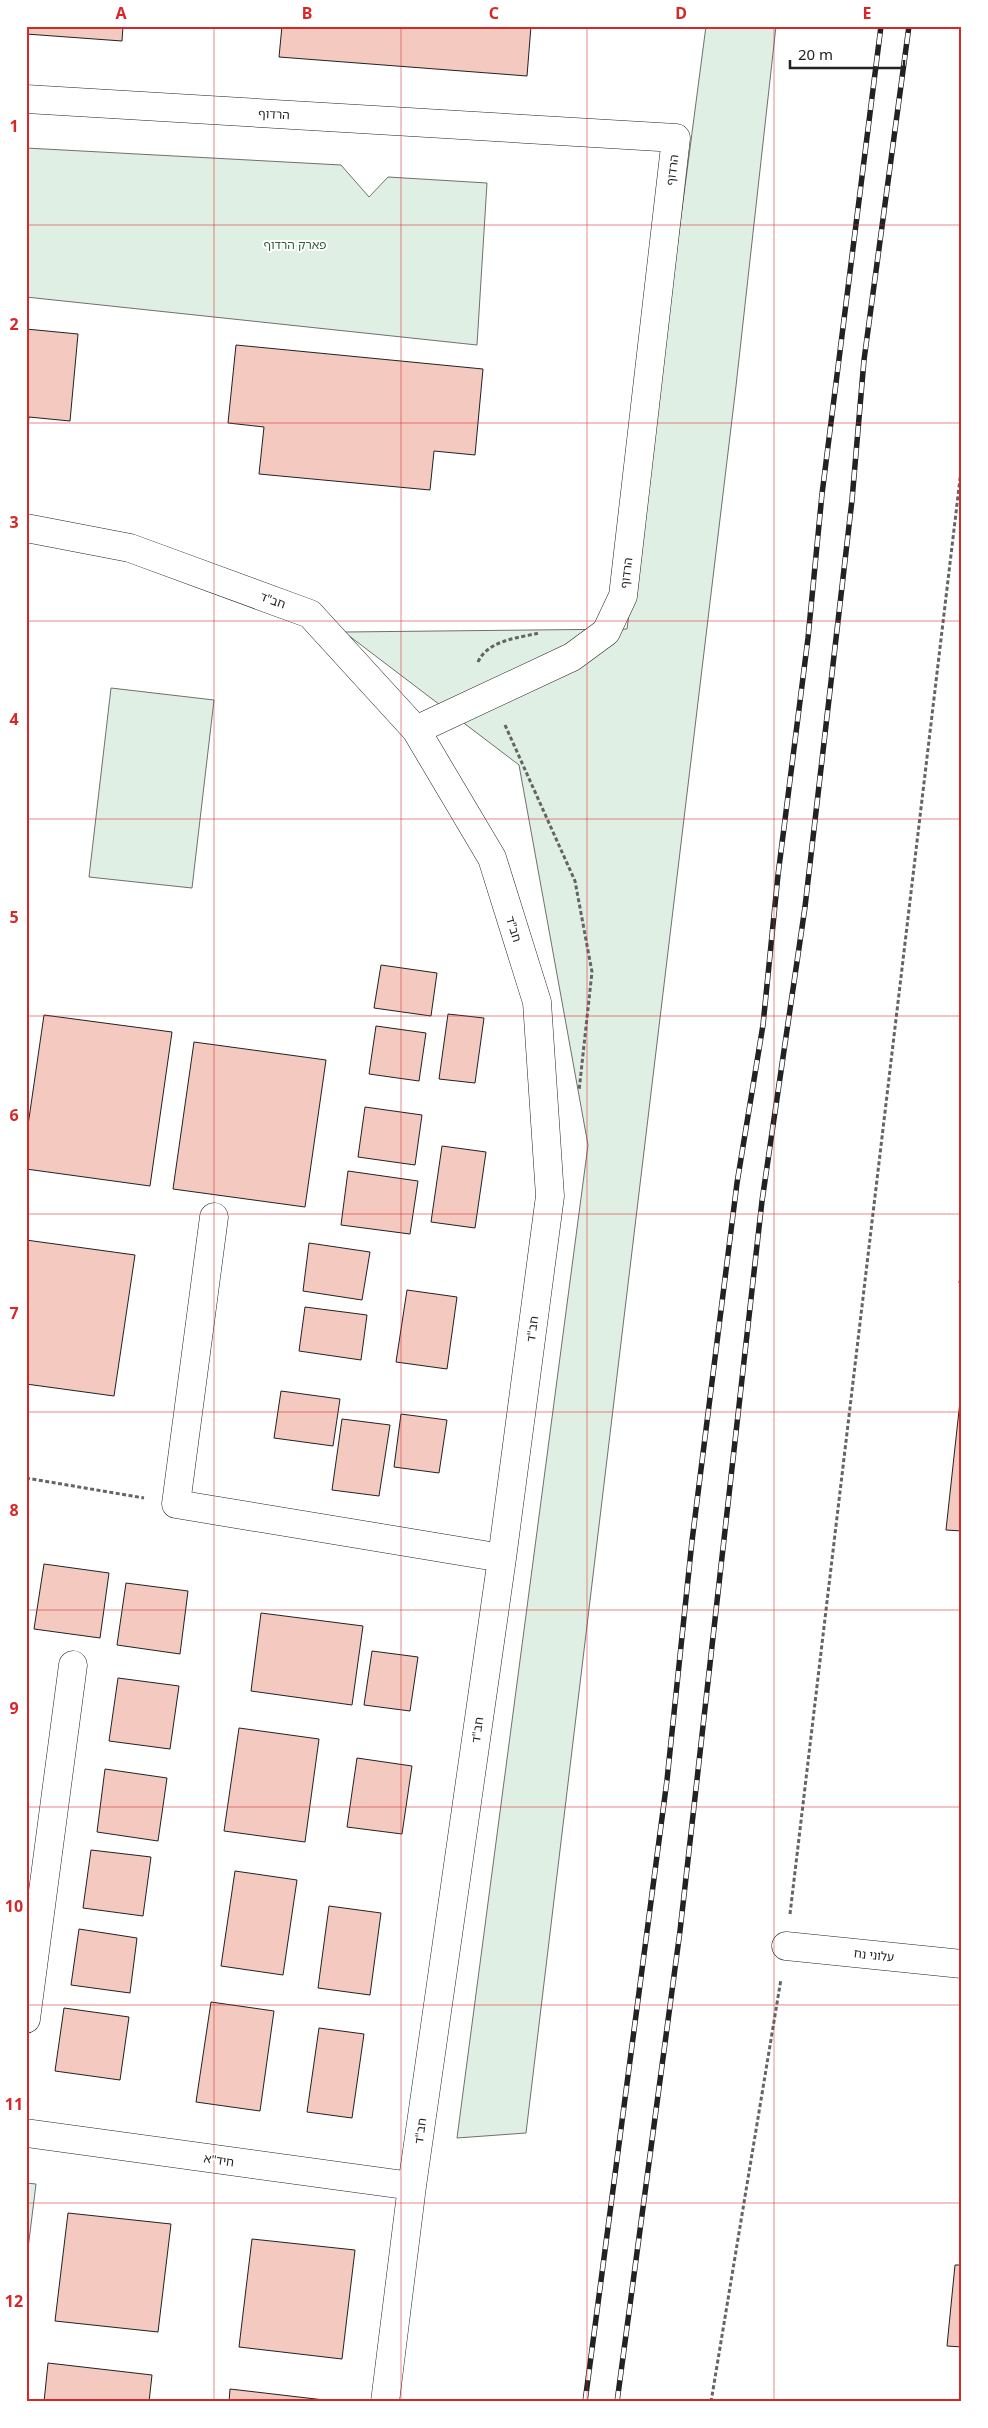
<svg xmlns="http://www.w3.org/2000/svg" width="988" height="2428" font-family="'Noto Sans','Noto Sans Hebrew',sans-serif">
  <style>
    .green { fill: #e0efe3; stroke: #6f6f6f }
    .building { fill: #f3c9c0; stroke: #222 }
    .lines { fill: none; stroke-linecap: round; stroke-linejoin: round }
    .minor-casing { stroke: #222; stroke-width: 29 }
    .path { stroke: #646464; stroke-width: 3; stroke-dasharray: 4 2.5; stroke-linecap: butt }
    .minor { stroke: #fff; stroke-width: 28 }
    .rail-casing { stroke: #222; stroke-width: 5.5 }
    .rail { stroke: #fff; stroke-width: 4; stroke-dasharray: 11; stroke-linecap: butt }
    .grid { fill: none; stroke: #d62828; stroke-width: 1; stroke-opacity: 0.55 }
    .labels { text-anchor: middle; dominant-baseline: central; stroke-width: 4; stroke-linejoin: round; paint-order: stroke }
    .street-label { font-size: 12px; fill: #222; stroke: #fff }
    .park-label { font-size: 12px; fill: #2f5e38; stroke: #fff }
    .neatline { fill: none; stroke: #d62828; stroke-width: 2 }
    .grid-label { font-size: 16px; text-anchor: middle; font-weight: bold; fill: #d62828 }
  </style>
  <rect width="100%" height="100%" fill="#fff"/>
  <path class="green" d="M706,26h70l-40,360 -210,1747 -69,5 131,-993 -69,-380 -175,-133 283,-3z
    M26,148l315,17 28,32 19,-20 99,6 -10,162 -451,-48z
    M111,688l103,12 -22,188 -103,-11z
    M26,2183l10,1 -10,81z"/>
  <path class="building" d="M26,26h97l-1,15 -96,-7z
    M282,26h249l-4,50 -248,-19z
    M26,329l52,5 -8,87 -41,-4 -3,24z
    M236,345l247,24 -8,86 -41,-4 -4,39 -171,-16 5,-47 -36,-4z
    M381,965l56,8 -6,43 -57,-8z
    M448,1014l36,4 -9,65 -36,-4z
    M44,1015l128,17 -22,154 -124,-17v-30z
    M376,1026l50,7 -7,48 -50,-7z
    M194,1042l132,18 -21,147 -132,-18z
    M365,1107l57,8 -7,50 -57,-8z
    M442,1146l44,6 -11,76 -44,-6z
    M348,1171l70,10 -8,53 -69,-9z
    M26,1240l109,15 -21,141 -88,-12z
    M309,1243l61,9 -8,48 -59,-9z
    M962,1261v22h-3z
    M407,1290l50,7 -10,72 -51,-7z
    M305,1307l62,8 -6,45 -62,-9z
    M962,1383v148l-16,-1z
    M281,1391l59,8 -7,47 -59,-8z
    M401,1414l46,6 -8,53 -45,-6z
    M342,1419l48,6 -11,71 -47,-6z
    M44,1564l65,9 -9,65 -66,-9z
    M126,1583l62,8 -8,63 -63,-9z
    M261,1613l102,13 -11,79 -101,-14z
    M372,1651l46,6 -8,54 -46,-6z
    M118,1678l61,8 -9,63 -61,-8z
    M239,1728l80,11 -14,103 -81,-11z
    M357,1758l55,8 -10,68 -55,-7z
    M105,1769l62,9 -9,63 -61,-9z
    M91,1850l60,7 -8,59 -60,-8z
    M235,1871l62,9 -14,95 -62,-9z
    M329,1906l52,7 -11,82 -52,-7z
    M79,1929l58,9 -7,55 -59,-8z
    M211,2002l63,9 -14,100 -64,-9z
    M64,2008l65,9 -9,63 -65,-9z
    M319,2028l45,6 -12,84 -45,-6z
    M68,2213l103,11 -13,108 -103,-11z
    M252,2239l103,11 -13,109 -103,-12z
    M955,2265h7v82l-15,-1z
    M48,2363l104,12 -3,27h-105z
    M230,2389l103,12 -104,1z"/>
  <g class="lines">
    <g class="minor-casing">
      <path id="minor" d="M26,99l650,39 -53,458 -17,36 -34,25 -156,73
        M26,528l104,20 180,66 106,116 76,128 45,144 13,194 -48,362 -90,628 -27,216
        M214,1217l-38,287 326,54
        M786,1946l176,18
        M26,2019l47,-354
        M26,2133l386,53"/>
    </g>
    <path class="path" d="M478,662c10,-22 40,-24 61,-29
      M505,725l70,156 17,91 -13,119
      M26,1478l118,20
      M790,1914l172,-1452
      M711,2402l70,-423"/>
    <use href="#minor" class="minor"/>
    <g class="rail-casing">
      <path id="rail" d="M585,2402l82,-622 25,-239 45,-358 26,-158 15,-150 30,-237 14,-144 59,-468
        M617,2402l63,-471 82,-730 43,-294 47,-407 12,-140 45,-334"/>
    </g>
    <use href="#rail" class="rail"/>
  </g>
  <path class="grid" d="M214,26v2376M401,26v2376M587,26v2376M774,26v2376M26,225h936M26,423h936M26,621h936M26,819h936M26,1016h936M26,1214h936M26,1412h936M26,1610h936M26,1807h936M26,2005h936M26,2203h936"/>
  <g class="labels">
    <g class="street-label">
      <text transform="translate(274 114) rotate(3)">הרדוף</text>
      <text transform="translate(672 170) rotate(-83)">הרדוף</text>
      <text transform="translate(626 573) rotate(-83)">הרדוף</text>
      <text transform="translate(273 600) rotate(20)">חב"ד</text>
      <text transform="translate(514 929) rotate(73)">חב"ד</text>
      <text transform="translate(532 1329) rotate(-82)">חב"ד</text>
      <text transform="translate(477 1730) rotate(-82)">חב"ד</text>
      <text transform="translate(874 1955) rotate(6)">עלוני נח</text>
      <text transform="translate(420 2131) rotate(-82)">חב"ד</text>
      <text transform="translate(219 2160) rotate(8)">חיד"א</text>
    </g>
    <g class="park-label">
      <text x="295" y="244">פארק הרדוף</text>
    </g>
  </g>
  <rect width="988" height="2428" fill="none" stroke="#ffffff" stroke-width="55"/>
  <path d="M790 60v8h114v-8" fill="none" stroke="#222222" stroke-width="2.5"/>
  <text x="798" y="60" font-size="15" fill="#222222" stroke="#ffffff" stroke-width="4" paint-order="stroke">20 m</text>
  <rect x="28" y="28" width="932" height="2372" class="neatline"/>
  <g class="grid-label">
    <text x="121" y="19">A</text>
    <text x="307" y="19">B</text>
    <text x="494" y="19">C</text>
    <text x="681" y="19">D</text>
    <text x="867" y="19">E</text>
    <text x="14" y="132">1</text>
    <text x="14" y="330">2</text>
    <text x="14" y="528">3</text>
    <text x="14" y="725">4</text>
    <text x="14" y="923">5</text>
    <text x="14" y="1121">6</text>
    <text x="14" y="1319">7</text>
    <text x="14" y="1516">8</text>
    <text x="14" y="1714">9</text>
    <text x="14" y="1912">10</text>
    <text x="14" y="2110">11</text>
    <text x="14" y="2307">12</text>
  </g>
</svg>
